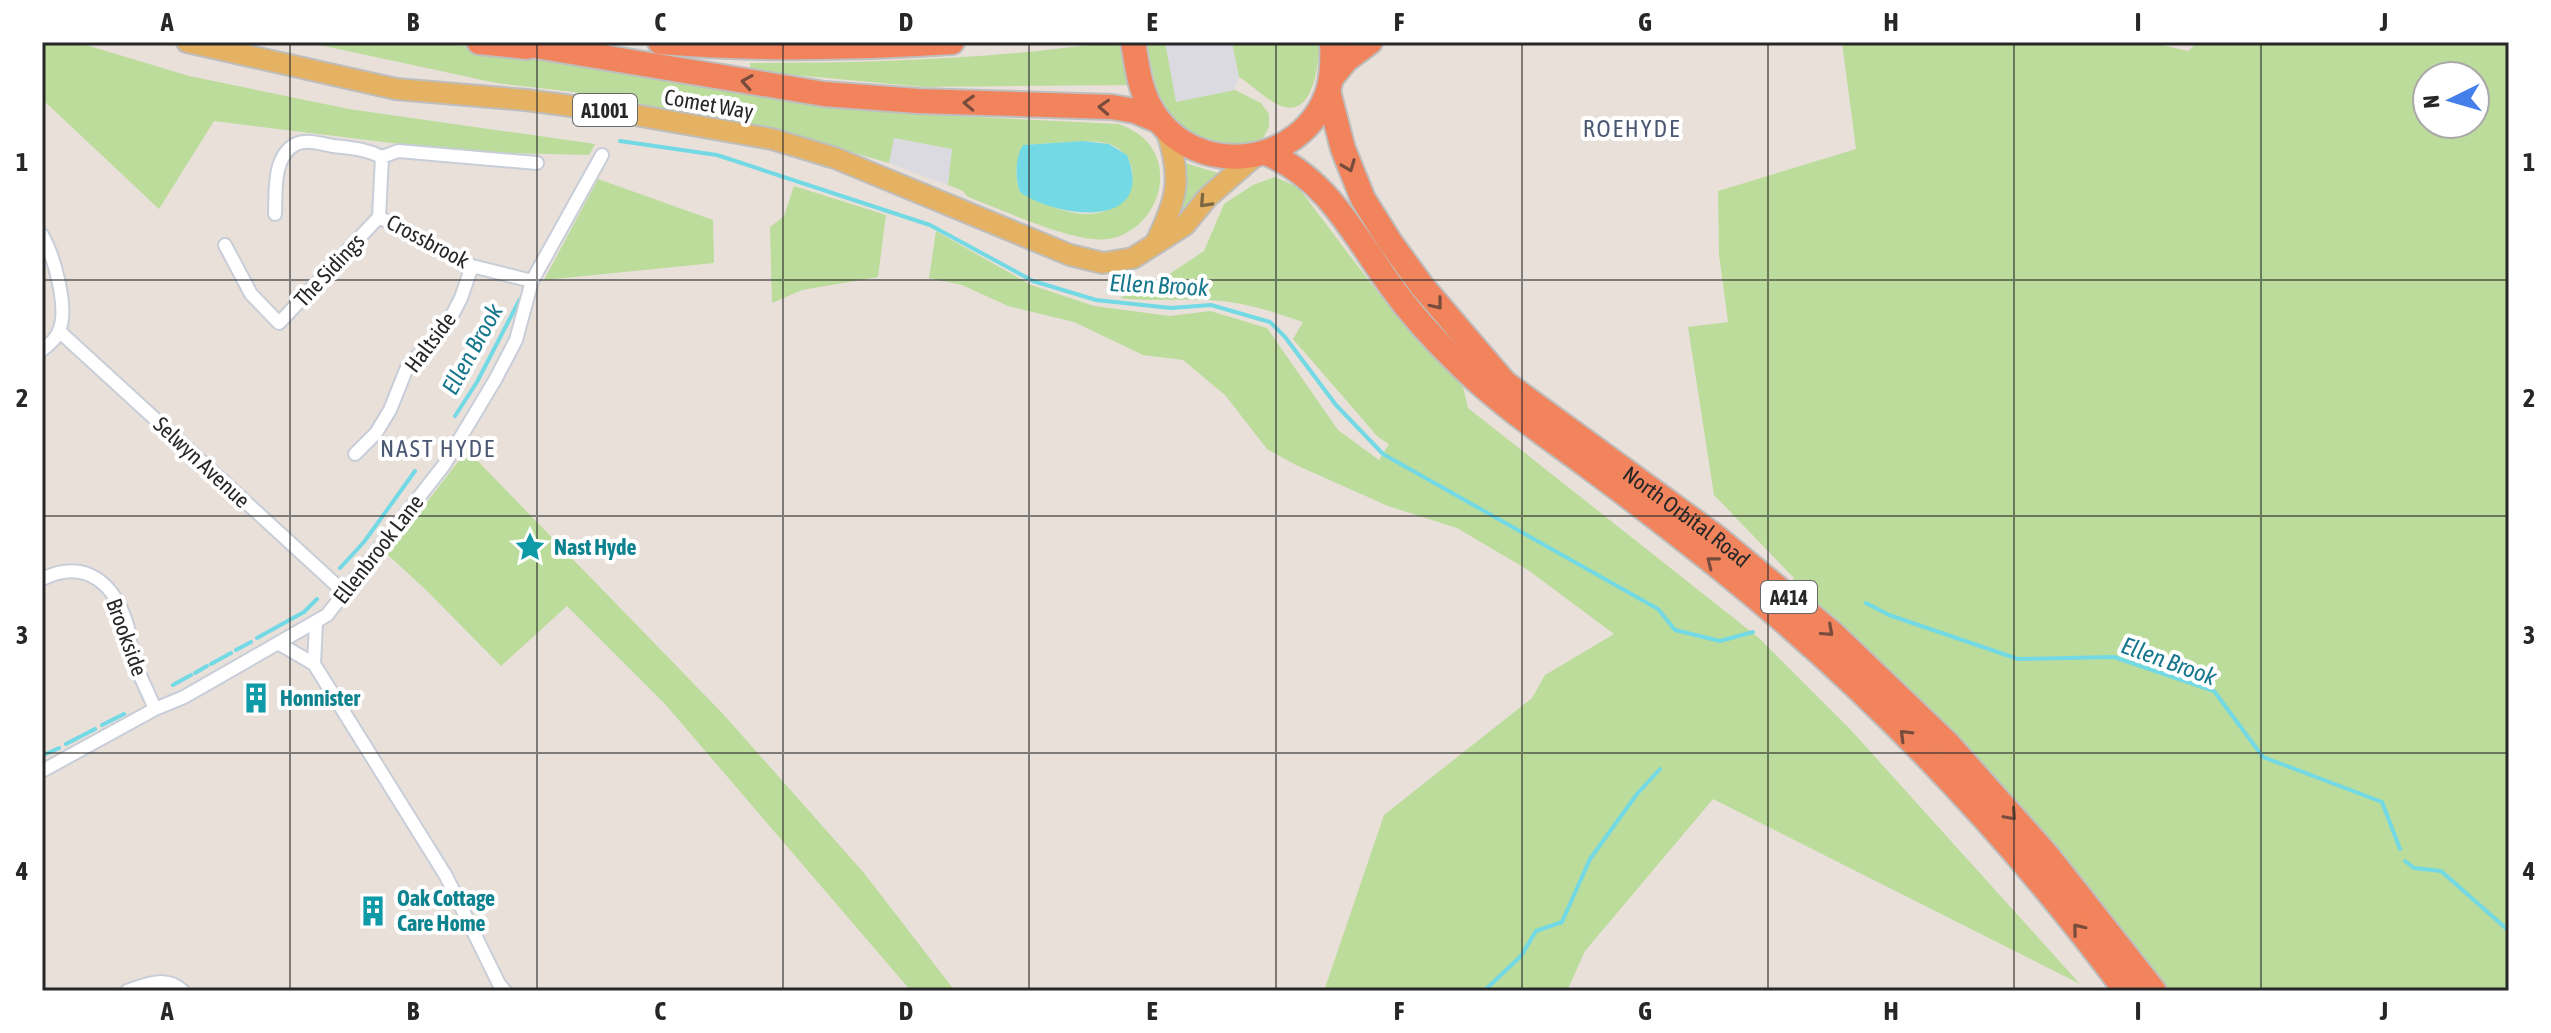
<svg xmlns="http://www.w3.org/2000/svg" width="2551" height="1033" font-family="'Asap Condensed',sans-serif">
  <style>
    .industrial { fill: #dbdae1 }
    .green { fill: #bbdc9a; fill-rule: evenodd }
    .water { fill: #73d9e4 }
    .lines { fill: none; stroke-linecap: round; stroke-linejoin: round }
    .stream { stroke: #73d9e4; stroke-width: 4 }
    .street-casing { stroke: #c8ced8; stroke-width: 16 }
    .primary-casing { stroke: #bebebe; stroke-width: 24 }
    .highway-casing { stroke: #bebebe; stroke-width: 28 }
    .street { stroke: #fff; stroke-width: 12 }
    .primary { stroke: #e5b163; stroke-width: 20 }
    .highway { stroke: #f1845c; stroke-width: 24 }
    .oneway { stroke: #784c3c }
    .oneway2 { stroke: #7c6542 }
    .grid { fill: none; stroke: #272727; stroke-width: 2; stroke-opacity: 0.55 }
    .labels { text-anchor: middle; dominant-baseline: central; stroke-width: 8; stroke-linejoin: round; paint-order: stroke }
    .shield { fill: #fff; stroke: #686868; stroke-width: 2 }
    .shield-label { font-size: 20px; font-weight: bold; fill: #272727 }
    .street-label { font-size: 22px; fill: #272727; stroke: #fff }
    .culture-label { font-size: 22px; font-weight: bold; fill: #0d838f; stroke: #fff; text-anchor: start }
    .neighbourhood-label { font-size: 24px; letter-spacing: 2px; fill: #4c5974; stroke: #fff }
    .water-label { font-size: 24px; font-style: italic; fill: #17778c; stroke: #fff }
    .neatline { fill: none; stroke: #272727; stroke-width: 3 }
    .grid-label { font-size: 26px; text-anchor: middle; font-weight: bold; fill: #272727 }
  </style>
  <rect width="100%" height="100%" fill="#e9e0da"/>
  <path class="industrial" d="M1165,42h67l7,35 -6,15 -57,11z
    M893,138l59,11 -4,36 -59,-22z"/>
  <path class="green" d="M42,42h34l113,34 160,33 246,35 -6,11 -125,-3 -250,-31 -55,88 -117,-110z
    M306,42h133l373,61 85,10 222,11c12,5 22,10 30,20 27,35 2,88 -40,95 -34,5 -106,-29 -141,-42l-5,-6 -15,-6 4,-36 -58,-11 -5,25 -137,-39 -178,-32 -78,-9zM1083,141c11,1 27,0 36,8 28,23 9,59 -22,64 -16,3 -34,-2 -49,-8 -10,-4 -20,-7 -28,-13 -6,-15 -4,-33 3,-47z
    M1111,42h11l6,43 -204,2 -174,-16v-8c121,0 241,-4 361,-21z
    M1165,42l11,60 59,-12 26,13 8,11v13l-6,11 -11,6 -26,1 -21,-6 -20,-11 -16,-16 -12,-21 -10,-46z
    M1232,42h87c0,24 -6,83 -44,61 -13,-7 -23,-18 -36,-26z
    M1842,42h307l39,9 10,-9h311v949h-340l-61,-74 -319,-333 5,-6 -80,-83 -26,-168 40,-5 -9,-67 -1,-64 138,-42zM2427,76h48v48h-48z
    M1185,163l36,11 -40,45 -3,-4 8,-23z
    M1275,177l23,10 81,107 84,93 5,21 291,230 90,90 231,256 -367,-185 -128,152 -18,40h-243l60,-176 148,-117 13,-23 69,-41 -86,-64 -71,-42 -69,-22 -92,-41 -29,-16 -42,-54 -42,-35 -40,-5 -69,-33 -66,-16 -46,-21 -33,-7 7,-47 95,54 63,21 76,10 40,-5 57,17 71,102 41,30 10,-16 -11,-7 -85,-98 10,-17c-31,-11 -61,-20 -93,-22 -30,-2 -59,2 -90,-2l39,-17 45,-30 20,-47 29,-19z
    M598,179l115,41 1,43 -170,17z
    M794,186l92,29 -8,62 -76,13 -30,13 -2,-76 14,-11z
    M467,450l257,265 140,158 91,118h-44l-246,-287 -98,-98 -66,60 -75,-76 -39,-36z"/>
  <path class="water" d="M1083,141l26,3 18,11c30,75 -70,64 -107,37 -5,-13 -5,-35 3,-47z"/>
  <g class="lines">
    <path class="stream" d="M620,141l97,14 213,70 103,56 63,19 75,8 40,-3 59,17 15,15 51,68 47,49 275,155 17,21 45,11 33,-9
      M455,416l22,-34 43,-83
      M340,568l24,-26 51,-71
      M1866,603l23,12 129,44 96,-2 100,34 49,66 119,45 18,47
      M257,638l47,-26 13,-13
      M236,650l15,-8
      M211,664l20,-11
      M195,673l12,-7
      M173,685l18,-10
      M102,725l22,-11
      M66,744l29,-15
      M46,754l13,-6
      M2405,861l9,7 27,3 68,60
      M1484,991l37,-35 15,-25 26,-9 28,-63 47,-65 23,-25"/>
    <g class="street-casing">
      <path id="street" d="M382,157l16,-6 139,12
        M275,214c1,-21 -3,-58 21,-70 11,-5 26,0 37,2 18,2 33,3 49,11l-3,60 93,49 60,15
        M42,235c12,21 27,73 17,96 -3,8 -10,14 -17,19
        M225,245l26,49 28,29 100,-106
        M59,331l286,262
        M355,454l21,-21 14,-23 18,-45 36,-34 17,-33 11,-32
        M42,579c45,-22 74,6 86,49 3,10 1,21 5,30 6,17 15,34 22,51
        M278,643l36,21 132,212 53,108 6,7
        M314,664l2,-42
        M42,771l113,-62 29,-12 143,-82 117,-150 51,-85 21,-40 16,-59 70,-126
        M127,991c20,-7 38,-16 56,0"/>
    </g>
    <g class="primary-casing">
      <path id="primary" d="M187,42l209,47 130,11 92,12 154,27 63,19 235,97 33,8 30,-5 52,-33 23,-28 47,-41
        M1156,242c22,-44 26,-65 10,-113"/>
    </g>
    <g class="highway-casing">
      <g id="highway">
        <path d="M479,42l48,5"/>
        <path d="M512,42l312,52 94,7 194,6 23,4 24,10"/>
        <path d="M660,42c97,8 195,6 292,0"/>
        <path d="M1133,42c4,24 7,50 20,70 43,69 150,55 175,-21 5,-17 5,-32 4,-49"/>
        <path d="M1332,77l14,-17 24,-18"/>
        <path id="s1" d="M1328,91l15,58 20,50 27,43 32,44 83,97 211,154 116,96 116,111 98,110 108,137"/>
        <path d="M1266,153c64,26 90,87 130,140 22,30 50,59 78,85 36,33 76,60 115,89 44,32 87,66 130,100 153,123 290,267 407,424"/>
      </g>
    </g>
    <use href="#street" class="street"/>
    <use href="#primary" class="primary"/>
    <use href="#highway" class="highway"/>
  </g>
  <defs><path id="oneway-chevron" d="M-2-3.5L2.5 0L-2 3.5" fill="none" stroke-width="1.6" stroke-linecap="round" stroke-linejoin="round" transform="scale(2)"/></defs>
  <g class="oneway">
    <use href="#oneway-chevron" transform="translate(747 82) rotate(-171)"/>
    <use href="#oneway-chevron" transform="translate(969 103) rotate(-178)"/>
    <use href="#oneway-chevron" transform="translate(1104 107) rotate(-177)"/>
    <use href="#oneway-chevron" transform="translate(1349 166) rotate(69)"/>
    <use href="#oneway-chevron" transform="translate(1437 304) rotate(51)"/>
    <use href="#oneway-chevron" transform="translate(1712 562) rotate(-142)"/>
    <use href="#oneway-chevron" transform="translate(1828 631) rotate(42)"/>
    <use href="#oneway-chevron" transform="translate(1905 735) rotate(-135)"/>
    <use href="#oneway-chevron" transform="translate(2011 815) rotate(48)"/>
    <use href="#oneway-chevron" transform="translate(2078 929) rotate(-129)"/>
  </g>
  <use class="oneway2" href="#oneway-chevron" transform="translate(1205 202) rotate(133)"/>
  <path class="grid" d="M290,42v949M537,42v949M783,42v949M1029,42v949M1276,42v949M1522,42v949M1768,42v949M2014,42v949M2261,42v949M42,280h2467M42,516h2467M42,753h2467"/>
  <defs>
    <g id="sight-bare" transform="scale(2.4)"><path d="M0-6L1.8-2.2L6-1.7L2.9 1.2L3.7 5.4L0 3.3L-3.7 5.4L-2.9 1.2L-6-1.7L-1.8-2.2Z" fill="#0f9aa8" stroke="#fff" stroke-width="2.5" paint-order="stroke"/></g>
    <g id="building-bare" transform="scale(2.4)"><path d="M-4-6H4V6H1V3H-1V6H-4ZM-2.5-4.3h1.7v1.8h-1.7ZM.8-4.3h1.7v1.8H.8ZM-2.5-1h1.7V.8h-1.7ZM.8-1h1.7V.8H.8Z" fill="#0f9aa8" stroke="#fff" stroke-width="2.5" paint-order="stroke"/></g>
  </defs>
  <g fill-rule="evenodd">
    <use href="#sight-bare" x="530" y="547"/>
    <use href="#building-bare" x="256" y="698"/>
    <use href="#building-bare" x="373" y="911"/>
  </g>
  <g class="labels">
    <g class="shield">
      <rect x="573" y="94" width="64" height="32" rx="6"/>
      <rect x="1761" y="581" width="56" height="32" rx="6"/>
    </g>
    <g class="shield-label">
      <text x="605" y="110">A1001</text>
      <text x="1789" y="597">A414</text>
    </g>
    <g class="street-label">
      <text transform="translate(709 104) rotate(10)">Comet Way</text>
      <text transform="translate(428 241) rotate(28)">Crossbrook</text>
      <text transform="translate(329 270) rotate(-47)">The Sidings</text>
      <text transform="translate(430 342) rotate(-53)">Haltside</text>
      <text transform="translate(202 462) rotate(43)">Selwyn Avenue</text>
      <text stroke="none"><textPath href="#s1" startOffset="572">North Orbital Road</textPath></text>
      <text transform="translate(378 549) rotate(-52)">Ellenbrook Lane</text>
      <text transform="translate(127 637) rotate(70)">Brookside</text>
    </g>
    <g class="culture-label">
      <text x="554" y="547">Nast Hyde</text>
      <text x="280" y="698">Honnister</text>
      <text x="397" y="898">Oak Cottage<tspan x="397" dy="25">Care Home</tspan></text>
    </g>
    <g class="neighbourhood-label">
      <text x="1632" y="128">ROEHYDE</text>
      <text x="438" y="448">NAST HYDE</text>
    </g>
    <g class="water-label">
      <text transform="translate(1159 285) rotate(3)">Ellen Brook</text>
      <text transform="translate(472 349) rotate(-61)">Ellen Brook</text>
      <text transform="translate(2169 661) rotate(20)">Ellen Brook</text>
    </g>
  </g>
  <rect width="2551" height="1033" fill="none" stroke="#ffffff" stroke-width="88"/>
  <g transform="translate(2451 100) rotate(265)"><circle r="38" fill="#ffffff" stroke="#a9a9a9" stroke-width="2"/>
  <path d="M0-6L14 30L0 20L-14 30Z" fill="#447feb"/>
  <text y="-12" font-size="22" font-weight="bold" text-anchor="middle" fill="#272727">N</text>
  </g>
  <rect x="44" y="44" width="2463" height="945" class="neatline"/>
  <g class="grid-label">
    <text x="167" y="31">A</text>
    <text x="413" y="31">B</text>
    <text x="660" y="31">C</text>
    <text x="906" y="31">D</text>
    <text x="1152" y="31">E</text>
    <text x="1399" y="31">F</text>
    <text x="1645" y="31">G</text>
    <text x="1891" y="31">H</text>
    <text x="2138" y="31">I</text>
    <text x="2384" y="31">J</text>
    <text x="22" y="171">1</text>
    <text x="2529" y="171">1</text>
    <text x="22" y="407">2</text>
    <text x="2529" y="407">2</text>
    <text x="22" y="644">3</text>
    <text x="2529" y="644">3</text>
    <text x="22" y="880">4</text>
    <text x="2529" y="880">4</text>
    <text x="167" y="1020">A</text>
    <text x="413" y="1020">B</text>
    <text x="660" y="1020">C</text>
    <text x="906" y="1020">D</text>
    <text x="1152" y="1020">E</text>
    <text x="1399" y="1020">F</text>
    <text x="1645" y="1020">G</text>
    <text x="1891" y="1020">H</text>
    <text x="2138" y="1020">I</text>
    <text x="2384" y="1020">J</text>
  </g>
</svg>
